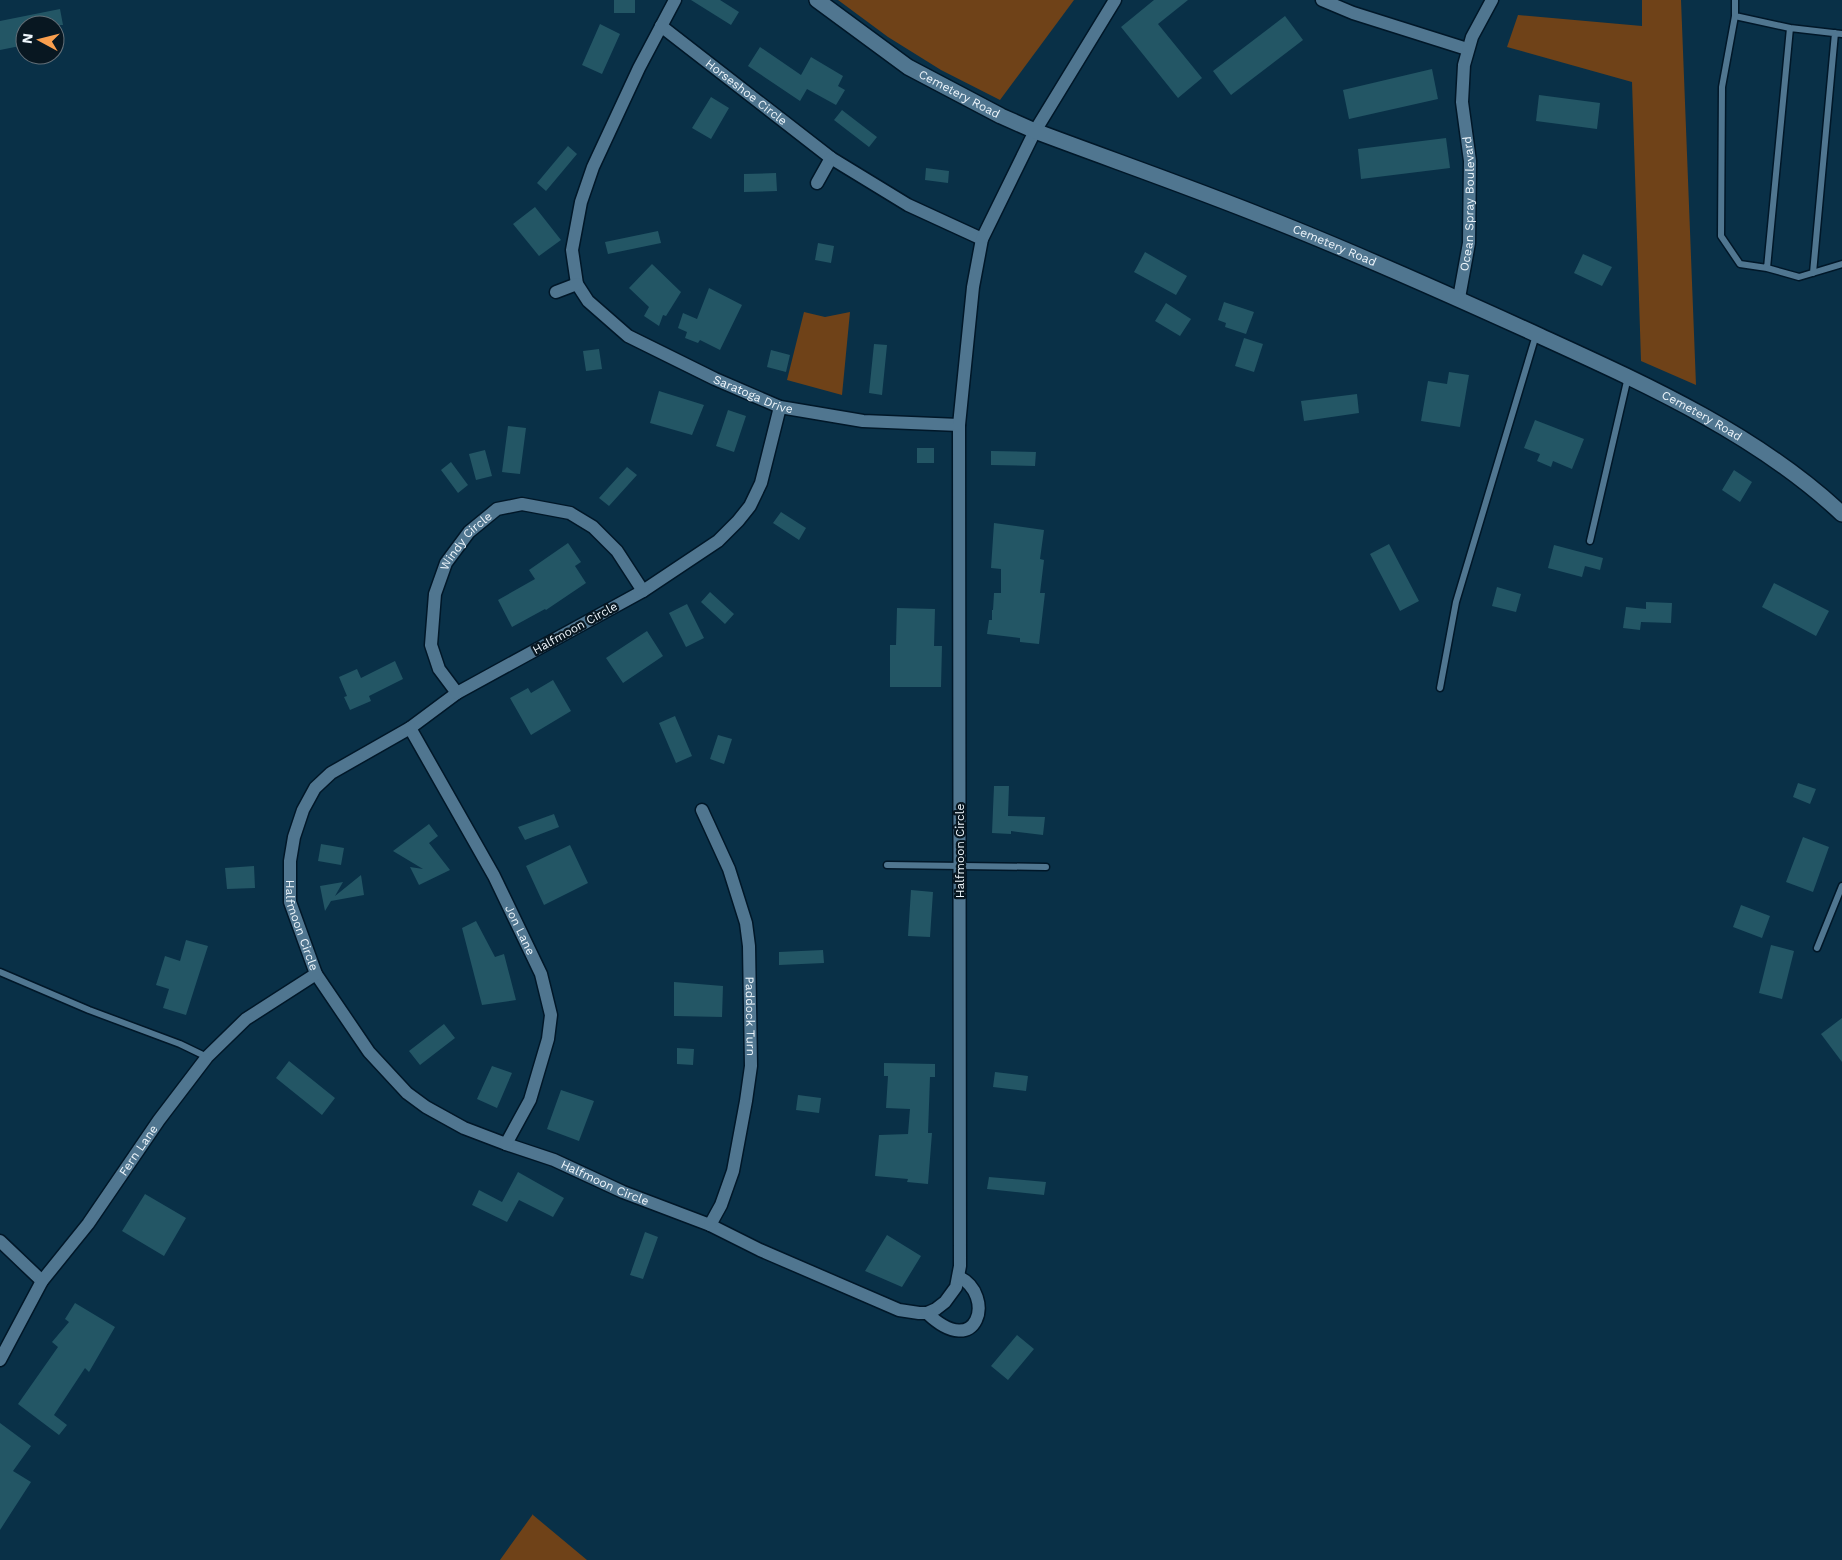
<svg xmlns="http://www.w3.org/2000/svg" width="1842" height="1560" font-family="'Work Sans',sans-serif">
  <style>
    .green { fill: #6f4218 }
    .building { fill: #235665 }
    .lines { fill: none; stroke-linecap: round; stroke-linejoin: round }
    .service-casing { stroke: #001728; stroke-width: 9 }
    .minor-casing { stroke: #001728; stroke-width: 15 }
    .tertiary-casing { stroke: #001728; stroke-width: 18 }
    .service { stroke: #507690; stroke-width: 6 }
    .minor { stroke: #507690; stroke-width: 12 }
    .tertiary { stroke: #507690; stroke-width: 15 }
    .labels { text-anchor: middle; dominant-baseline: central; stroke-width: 4.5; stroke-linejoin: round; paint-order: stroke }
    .street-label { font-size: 12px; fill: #eef6fc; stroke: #081721 }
  </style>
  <rect width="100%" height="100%" fill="#093047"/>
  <path class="green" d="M838,0h236l-74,100 -59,-30 -53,-33z
    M1642,0h39l15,385 -55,-24 -9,-279 -125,-35 11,-32 124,11z
    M804,312l21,5 25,-5 -8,83 -55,-15z
    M533,1514v1l54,45h-87z"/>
  <path class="building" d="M614,0h21v13h-21z
    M691,0h29l19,12 -8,13z
    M1154,0h34l-30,24 44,54 -24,20 -57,-71z
    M60,9l3,16h-38v20l-25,5v-29z
    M1285,16l18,24 -72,55 -18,-24z
    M600,24l20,10 -18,40 -20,-9z
    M760,47l41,28 10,-18 32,19 -5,10 7,4 -9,15 -29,-16 -7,12 -52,-35z
    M1432,69l6,30 -89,20 -6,-29z
    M1539,95l61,8 -3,26 -61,-8z
    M711,97l18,11 -18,31 -19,-11z
    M842,110l35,27 -8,10 -35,-27z
    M1446,138l4,30 -89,11 -3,-30z
    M568,146l9,8 -31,37 -9,-8z
    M926,168l23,3 -1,12 -23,-3z
    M776,173l1,18 -33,1v-18z
    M535,207l26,33 -22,16 -26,-32z
    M658,231l3,12 -53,11 -3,-12z
    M818,243l16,3 -3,17 -16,-3z
    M1145,252l42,24 -11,19 -42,-23z
    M1583,254l29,13 -10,19 -28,-13z
    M652,264l29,28 -15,24 -3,-1 -4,11 -15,-10 5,-9 -20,-19z
    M709,288l33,17 -22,45 -20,-10 -2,3 -13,-5 2,-6 -9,-4 5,-15 14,6z
    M1224,302l30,10 -8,22 -21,-7 1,-4 -8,-3z
    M1166,303l25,16 -11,17 -25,-15z
    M1244,338l19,6 -9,28 -19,-6z
    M874,344l13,1 -5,50 -13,-2z
    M599,349l3,20 -16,2 -3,-20z
    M771,350l19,5 -4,17 -19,-5z
    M1449,372l20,3 -9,52 -39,-6 7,-40 19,3z
    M659,391l45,14 -12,30 -42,-12z
    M1357,394l2,19 -55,8 -3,-20z
    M728,410l18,6 -12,36 -18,-6z
    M1535,420l49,19 -12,30 -19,-8 -2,6 -14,-6 3,-7 -16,-6z
    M508,426l18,2 -6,46 -18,-2z
    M917,448h17v15h-17z
    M485,450l7,26 -16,4 -7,-26z
    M991,451l45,1 -1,14 -44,-1z
    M451,462l17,23 -10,8 -17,-23z
    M627,467l10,8 -28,31 -10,-8z
    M1734,470l18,12 -12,20 -18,-12z
    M781,512l25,16 -7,12 -26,-17z
    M994,523l50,7 -4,29 4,1 -4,33h5l-6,51 -19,-2v-4l-33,-4 2,-14h3v-10h1l1,-17h7v-24l-10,-1z
    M568,543l13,19 -6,4 11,17 -40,27 -1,-1 -33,18 -14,-27 37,-21 -6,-9z
    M1389,544l30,57 -19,10 -30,-57z
    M1554,545l49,13 -3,12 -15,-4 -3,11 -34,-9z
    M1774,583l55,28 -13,25 -54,-29z
    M1497,587l24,7 -5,18 -24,-6z
    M710,592l24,22 -9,10 -24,-22z
    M1646,602l26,1 -1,20 -30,-1 -1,8 -17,-2 3,-21 20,2z
    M687,604l17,34 -18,9 -17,-34z
    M897,608l38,1 -1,37h8l-1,41h-51v-42h6z
    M647,631l16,25 -40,27 -17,-25z
    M395,661l8,18 -34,17 2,5 -21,9 -6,-13 3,-1 -8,-19 18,-8 4,9z
    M553,680l18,31 -40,24 -21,-37 18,-10 3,5z
    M675,716l17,40 -16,7 -17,-40z
    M718,735l14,4 -8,25 -14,-5z
    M1798,783l18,6 -6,15 -17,-7z
    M994,786h15l-1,30 37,1 -2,18 -32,-4v3l-19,-1z
    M554,814l5,13 -34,13 -7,-13z
    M429,824l9,12 -9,7 21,27 -31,15 -9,-18 13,2 -30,-18z
    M1803,837l26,10 -16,45 -27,-10z
    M321,844l23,4 -3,17 -23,-4z
    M570,845l18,38 -44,22 -18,-39z
    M254,866l1,22 -28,1 -2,-21z
    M361,875l3,20 -33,6 -6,10 -5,-25 23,-4 -8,14z
    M911,890l22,2 -3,45 -22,-1z
    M1741,905l29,11 -8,22 -29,-11z
    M476,921l19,36 9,-3 12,46 -34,5 -20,-77z
    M186,940l22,6 -22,69 -23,-7 6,-19 -13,-4 9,-29 15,5z
    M1771,945l23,6 -12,48 -23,-6z
    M823,950l1,13 -45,2v-13z
    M674,982l49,4 -1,31 -48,-1z
    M1842,1018v44l-21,-28z
    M444,1024l11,14 -35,27 -11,-14z
    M677,1048l17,1 -1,16 -16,-1z
    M289,1061l46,37 -13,17 -46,-37z
    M884,1063l51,1v13h-5l-2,56h4l-4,51 -21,-2 1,-3 -33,-3 4,-41 29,-1 2,-25 -24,-1 2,-32h-4z
    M492,1066l20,7 -15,35 -20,-9z
    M995,1072l33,4 -2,15 -33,-4z
    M561,1090l33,11 -15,40 -32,-12z
    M798,1095l23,3 -2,15 -23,-3z
    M518,1172l46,26 -11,19 -34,-17 -12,22 -35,-17 7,-15 23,12z
    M989,1177l57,5 -2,13 -57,-6z
    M145,1194l41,24 -22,38 -42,-25z
    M645,1232l13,5 -15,42 -13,-4z
    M887,1235l34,21 -19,31 -37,-16z
    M75,1303l40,24 -26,45 -4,-4 -31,47 13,10 -8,10 -41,-31 40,-57 -6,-5 17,-20 -4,-3z
    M1017,1335l17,14 -26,31 -17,-14z
    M0,1423l31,23 -18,25 18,11 -31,48z"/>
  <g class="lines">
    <g class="service-casing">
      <path id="service" d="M1735,0v16
        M1790,28l52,6
        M1767,268l23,-240 -55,-12 -13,71 -1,149 19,28 27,4 32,9 43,-13
        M1813,273l22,-240
        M1590,541l38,-164
        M1440,688l16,-86 80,-267
        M887,865l159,2
        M1817,948l25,-62
        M0,972l89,38 91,34 27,13"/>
    </g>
    <g class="minor-casing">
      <g id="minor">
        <path id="s1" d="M675,0l-36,68 -46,99 -12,35 -9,48 5,34 11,17 40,35 87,43 65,28 83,14 96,4"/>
        <path d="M1322,0l31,13 114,36"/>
        <path id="s2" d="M661,26l170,132 77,47 74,34"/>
        <path d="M817,183l14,-25"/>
        <path d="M556,292l21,-8"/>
        <path id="s3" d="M1459,298l10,-55 1,-82 -8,-59 2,-37 8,-28 20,-37"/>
        <path id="s4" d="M780,407l-19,76 -11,23 -12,15 -20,20 -75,50 -186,102 -47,35 -79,45 -16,15 -12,22 -9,27 -4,24v41l26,72 53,78 38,41 19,14 38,21 42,16 48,16 69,32 87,33 50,25 139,60 20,3h8l9,-4 9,-7 11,-15 4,-21 -1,-841 14,-138 9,-48 53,-108 80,-131"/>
        <path id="s5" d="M457,693l-18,-24 -8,-24 4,-51 11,-31 23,-31 28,-23 25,-5 48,9 23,14 24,24 26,40"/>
        <path id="s6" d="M410,728l84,148 47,98 10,41 -3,24 -18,61 -24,44"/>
        <path id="s7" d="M702,810l27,59 17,54 3,23 2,120 -5,35 -13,70 -12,34 -11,20"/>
        <path d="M0,1241l42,40"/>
        <path d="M927,1313c51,49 69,-18 32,-36"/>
        <path id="s8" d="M0,1360l42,-79 46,-57 71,-104 48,-63 39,-38 70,-45"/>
      </g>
    </g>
    <g class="tertiary-casing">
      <g id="tertiary">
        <path id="s9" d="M817,0l91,67 93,49 34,15c77,29 155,56 232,87 92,36 183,77 273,118 105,48 217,98 302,178"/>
      </g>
    </g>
    <use href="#service" class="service"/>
    <use href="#minor" class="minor"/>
    <use href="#tertiary" class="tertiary"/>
  </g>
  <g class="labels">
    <g class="street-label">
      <text stroke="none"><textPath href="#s2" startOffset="108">Horseshoe Circle</textPath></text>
      <text stroke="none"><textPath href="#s9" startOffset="171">Cemetery Road</textPath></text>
      <text stroke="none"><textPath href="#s3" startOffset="95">Ocean Spray Boulevard</textPath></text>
      <text stroke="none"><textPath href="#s9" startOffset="576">Cemetery Road</textPath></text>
      <text stroke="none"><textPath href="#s1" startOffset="518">Saratoga Drive</textPath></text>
      <text stroke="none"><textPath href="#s9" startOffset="981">Cemetery Road</textPath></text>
      <text stroke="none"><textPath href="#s5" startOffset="169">Windy Circle</textPath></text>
      <text transform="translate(575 628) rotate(-29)">Halfmoon Circle</text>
      <text transform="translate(960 851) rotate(-90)">Halfmoon Circle</text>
      <text stroke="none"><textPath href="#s4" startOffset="769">Halfmoon Circle</textPath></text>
      <text stroke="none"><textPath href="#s6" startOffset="230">Jon Lane</textPath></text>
      <text stroke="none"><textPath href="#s7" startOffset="215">Paddock Turn</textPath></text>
      <text stroke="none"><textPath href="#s8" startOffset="252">Fern Lane</textPath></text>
      <text stroke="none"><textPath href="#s4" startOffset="1189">Halfmoon Circle</textPath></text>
    </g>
  </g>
  <g transform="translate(40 40) rotate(277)"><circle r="24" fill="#081721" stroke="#647079"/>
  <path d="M0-4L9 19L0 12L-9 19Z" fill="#fa9f4e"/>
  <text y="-8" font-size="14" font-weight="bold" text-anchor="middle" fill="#eef6fc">N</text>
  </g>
</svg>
